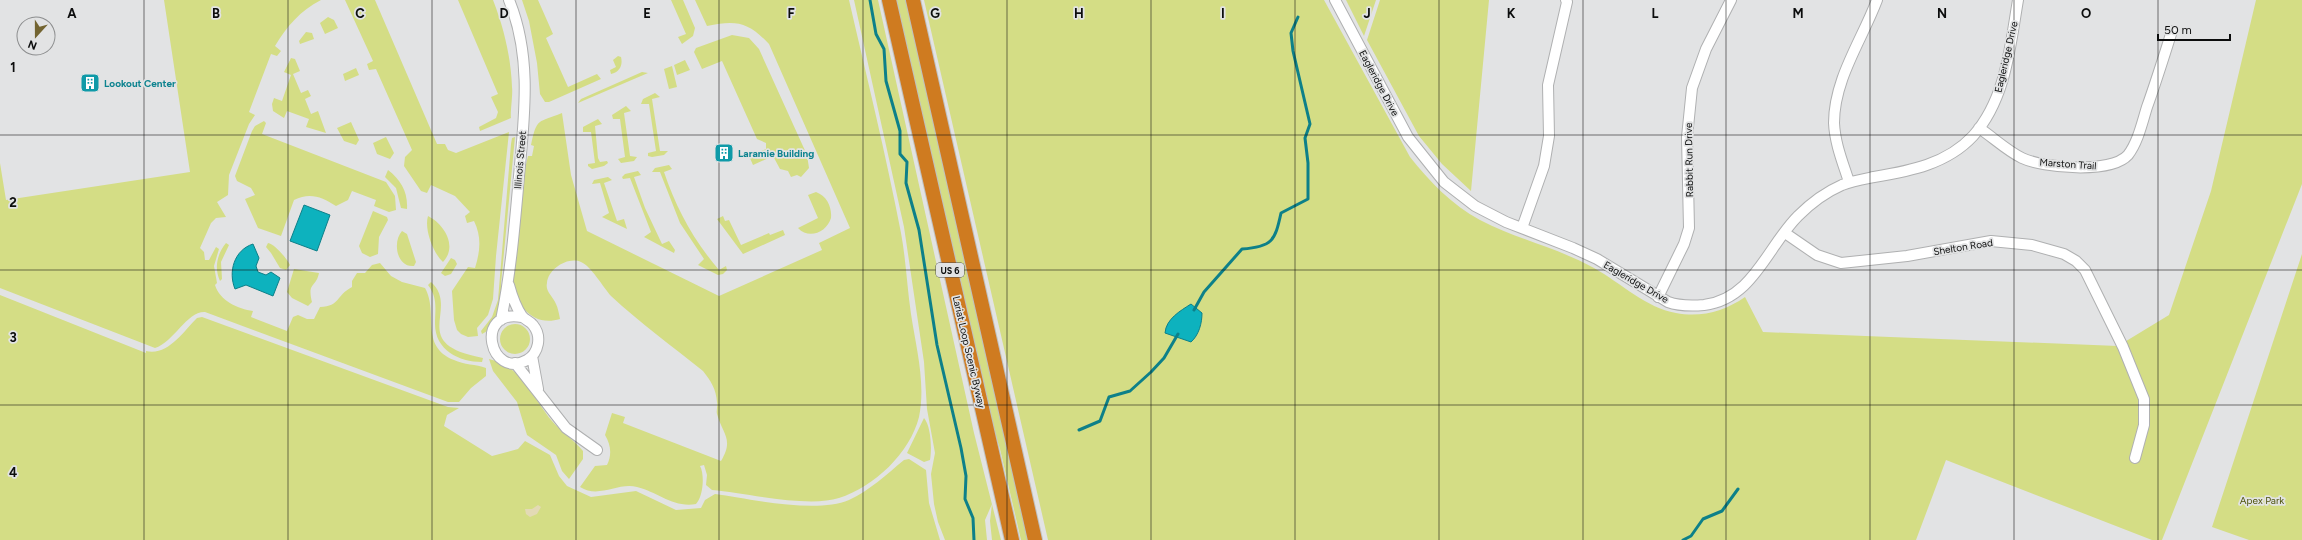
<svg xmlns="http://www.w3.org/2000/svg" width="2302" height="540" font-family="Figtree,sans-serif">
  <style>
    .green { fill: #d4dd85 }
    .sand { fill: #e3dab5 }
    .water { fill: #0db2be; stroke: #0d8089 }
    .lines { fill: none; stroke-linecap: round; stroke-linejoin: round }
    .stream { stroke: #0d8089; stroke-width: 3 }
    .minor-casing { stroke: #afb0b1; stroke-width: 12 }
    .highway-casing { stroke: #c0c0c0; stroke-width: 16 }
    .minor { stroke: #fff; stroke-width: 10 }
    .highway { stroke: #cf7b20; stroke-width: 14 }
    .grid { fill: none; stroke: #0c0d0d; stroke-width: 1; stroke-opacity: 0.55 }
    .labels { text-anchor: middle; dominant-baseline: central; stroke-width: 3.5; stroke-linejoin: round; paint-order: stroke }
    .shield { fill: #e2e3e4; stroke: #4c4d4e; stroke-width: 1 }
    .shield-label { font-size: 9px; font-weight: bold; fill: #0c0d0d }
    .street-label { font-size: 10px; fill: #0c0d0d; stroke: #e2e3e4 }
    .culture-label { font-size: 10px; font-weight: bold; fill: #0d838f; stroke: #e2e3e4; text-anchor: start }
    .park-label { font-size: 10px; fill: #4e530c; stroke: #e2e3e4 }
    .grid-label { font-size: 13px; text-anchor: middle; font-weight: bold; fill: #0c0d0d; stroke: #e2e3e4; stroke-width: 3.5; stroke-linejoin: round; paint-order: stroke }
  </style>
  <rect width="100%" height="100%" fill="#e2e3e4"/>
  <path class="green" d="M164,0h157c-21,11 -34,26 -46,46l6,5 -4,5 -6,-2 -22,58 6,3 -6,9 -20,51 -1,20 -11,7 9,15 -10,1 -5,5 -11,25 4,4 1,8h4l7,-13 3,2 -5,17 3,17 -2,2c5,16 23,24 38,26l-2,6 36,14 6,-14 5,-2 9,4h7l6,-12c21,-1 15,-11 32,-20v-6l5,-8h8l7,-8 8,-2 11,13 11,6 23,6c14,25 -6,58 29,72 10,5 22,4 32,8v8l-15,12 -12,14h-11l-243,-90c-18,-1 -31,30 -50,36l-155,-60v-125l6,37 184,-28z
    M345,0h30l62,144h8l3,6 8,3 53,-21 -13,124 -3,43 -5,16 -11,13 1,8 -10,1 -7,-3 -4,-4 -3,-10 -2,-29 16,-24 7,1c5,-16 7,-31 -1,-47l-7,2 -2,-7 5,-4 -15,-16 -24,-11 -4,8 -6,-2 -17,-25 1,-9 7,-7 -36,-81 -7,1 -2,-6 6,-3z
    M458,0h35c11,28 18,58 19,87 1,8 -2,26 -1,31l-31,13 -1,-4 17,-9 2,-6 -7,-15 7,-3z
    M522,0h16l15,34 -7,4 22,49 29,-13 4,5 -52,23h-4l-5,-8 -3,-31 -8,-42z
    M671,0h12l12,28 -2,8 -11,8 -4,-7 8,-3z
    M695,0h154c18,78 37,155 52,233 5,27 6,54 10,81 5,33 15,69 8,103 -9,36 -45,70 -80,81 -31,10 -93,-5 -127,-8l-6,-5 1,-10 -3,-10 -4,1c5,9 3,31 -4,38 -23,4 -38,-12 -59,-17 -19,-5 -38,12 -57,0l15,-21 12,-1c5,-10 4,-20 -2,-30l7,-22 13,4 -2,6 98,38c13,-22 2,-26 -4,-47 -1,-4 1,-8 0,-12 -1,-13 -6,-21 -14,-31 -31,-25 -63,-48 -92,-75 -8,-9 -20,-30 -30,-34 -13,-6 -33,7 -34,21 -2,9 6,13 9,21 2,4 3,10 4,15 -27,8 -44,-13 -47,-37 4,-41 4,-86 15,-126h4l2,-10 -3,-1c6,-28 7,-22 31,-32l9,62 16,56 132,65 103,-46 -3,-7 31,-15 -81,-184c-21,-22 -32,-24 -62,-18z
    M854,0h24l96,433 27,107h-9l-2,-19 2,-17 -7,16 2,20h-42l-7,-18 -4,-18 -3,-30 4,-21 -8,-44 -3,-47 -20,-135z
    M894,0h14l122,540h-9l-21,-91 -12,-39z
    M924,0h400l86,157c19,24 42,48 70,63 36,19 78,28 114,48 27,15 52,40 82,45 25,5 49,-2 69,-16l18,35 355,14 51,-31 42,-124 45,-191h46v184l-140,356h-10l-206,-80 -30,80h-868z
    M1346,0h30l-12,36z
    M1380,0h109l-18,191 -29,-27 -23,-28 -52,-96z
    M328,17l6,3 4,8 -13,6 -5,-11z
    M306,32l6,1 2,6 -14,5 -1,-3z
    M732,35l17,3 10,11 48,106 2,13 -8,9 -4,-2 -6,2 -3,-6 -8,-2 -7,-13 -20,9 -4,-9 17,-7v-6l-9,-4 -35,-78 -20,8 -8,-17 2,-4z
    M618,56l3,1c2,8 -1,15 -10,17l-1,-4 6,-3 -3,-7z
    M291,58l4,1 5,12 -7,3 8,19 7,-3 3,6 -6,3 6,15 7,-3 8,22 -20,-6 3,-8 -22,-8 -3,7 -11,-7 -1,-7 2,-6 8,3 9,-26 -7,-3z
    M685,60l5,10 -13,5 -3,-10z
    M672,66l5,21 -8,2 -5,-20z
    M356,68l3,7 -14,6 -2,-7z
    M642,72l6,1 -70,30 3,-4z
    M655,93l5,4 -8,2 8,52h8l-4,4 -12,2 -4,-1v-3l8,-2 -7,-47h-8l2,-5z
    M626,106l5,5 -7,2 6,43 7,1 -3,4 -13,2 -3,-4 7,-2 -5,-38h-7l-1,-4z
    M598,119l4,5 -7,2 3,32 2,4 7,-1 1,2 -4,3 -12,3 -4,-3v-2l7,-1 -4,-31h-8v-5z
    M264,121l2,2 -4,11 124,48 9,14 1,14 -7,2 -15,-6 2,-6 -24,-9 -4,9 -12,6c-14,-9 -26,-14 -42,-6l-13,36 -23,-8 -13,-29 10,-4 -4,-7 -14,-7 -2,-5 17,-45 3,-5z
    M351,122l8,18 -3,5 -12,-4 -7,-13z
    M386,137l8,16 -4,6 -13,-5 -4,-11z
    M515,137l-14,147c0,16 -1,41 -19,50l-1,-3 11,-14 6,-17 13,-156 1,-6z
    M669,165l3,4 -8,3c12,36 30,69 55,98l7,-4 1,4 -4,4 -5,1 -20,-10 6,-6 -24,-36 -20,-51h-8l3,-4z
    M388,170c13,10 20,22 19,39l-6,-1 -5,-20 -11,-11z
    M638,171l3,4 -7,2 11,31 17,36 7,-3 6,9 -1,3 -30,-16 7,-5 -21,-54 -7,1 -1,-2 3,-3z
    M608,177l4,3 -8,3 13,38 7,-2 3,10 -25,-12 7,-4 -9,-30 -8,1 2,-4z
    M816,192c11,4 16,15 15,26 -4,14 -22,22 -33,10l20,-10 -10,-23z
    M373,211l14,6 1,3 -9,17 -1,17 -8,3 -8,-4 -3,-7z
    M428,216c16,8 30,30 15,46 -10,-9 -19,-33 -15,-46z
    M723,216l2,5 4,-1 12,25 28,-12 1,2 13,-5 2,5 -42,19 -26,-35z
    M402,231l5,3 9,28 -2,4c-17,2 -22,-24 -12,-35z
    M226,243l3,2 -8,17 1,17 -2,2c-6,-13 -3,-27 6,-38z
    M268,243c7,1 19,16 22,22l-4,5 -6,-2 -9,-15 -5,-6z
    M2302,254v286h-53l-37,-13z
    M451,258l4,2 2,4 -6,10 -6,2 -4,-3z
    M294,269l25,4c-3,15 -12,9 -7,29l-4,4 -16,-8 -5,-6z
    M431,282c30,27 -25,62 52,76l-1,4c-23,0 -47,-12 -47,-38 0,-15 3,-26 -7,-39z
    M0,295l146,58v-2c22,5 37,-19 51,-33l5,-1 246,90 11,1 -12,7 -3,11 48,30 26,-7 7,-8 25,14 9,21 8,10 24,11 45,-6 40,19 25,-2 4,-8 10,-6c36,5 101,20 134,6 20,-9 38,-26 55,-40l5,-1 17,11 3,33 11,37h-940z
    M500 339a15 15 0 1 1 30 0a15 15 0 1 1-30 0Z
    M489,359c34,8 43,38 63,62 9,11 22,19 31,30v8l-14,20 -7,-8 -6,-16 -29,-20 -10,-33 -24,-31z
    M924,418c7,8 8,31 6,42l-6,2 -17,-9z"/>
  <path class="sand" d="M538,505l3,2 -4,7 -7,3 -4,-3 -1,-5h7z"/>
  <path class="water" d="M304,205l26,10 -13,36 -27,-10z
    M253,244l6,14 -3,8 2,6 8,3 5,-3 9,6 -7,18 -27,-11 -11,4c-7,-17 -1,-39 18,-45z
    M1191,304l11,9c0,10 -3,22 -11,29l-26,-9c1,-14 15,-22 26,-29z"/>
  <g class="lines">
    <path class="stream" d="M870,0l6,34 8,15 2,32 14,50v23l7,8 -1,21 13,47 18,115 24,103 5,28 -1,23 8,19 1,22
      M1194,310l10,-18 38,-43c30,-2 33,-8 39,-36l27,-14v-36l-3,-25 5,-14 -17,-73 -2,-18 7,-16
      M1079,430l21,-9 9,-24 21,-6 21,-19 13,-14 14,-24
      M1683,540l8,-4 12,-17 19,-8 16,-22"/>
    <g class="minor-casing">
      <path id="minor" d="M1335,0l73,137 36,45 31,24 31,16 67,26 24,11 71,43c11,4 24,4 36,3 49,-6 63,-58 94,-89 12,-12 28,-24 44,-31 10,-4 22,-6 32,-8 36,-6 73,-13 99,-41 33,-37 37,-89 45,-136
        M1979,128c15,10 27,22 43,30 21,10 89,16 106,-3 10,-13 14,-32 19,-48 9,-25 17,-51 25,-76
        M1849,182c-6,-19 -14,-38 -15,-59 0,-44 28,-83 43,-123
        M1522,228l22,-62 5,-30 -1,-51 19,-83 -1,-2
        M1785,233l32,22 24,8 66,-7 84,-15 41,4 32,9 12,7 9,9 38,77 21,52v26l-9,33
        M509,285c3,11 6,21 13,31 3,4 8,5 11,9 9,11 6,28 -6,35 -37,21 -54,-52 -5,-43
        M1658,297l26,-53 5,-16 -2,-91 5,-49 14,-39 25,-49
        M501,320c9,-43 13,-87 17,-132 5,-63 16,-127 -9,-188
        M532,356l6,33
        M515,363l51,65 31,22"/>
    </g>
    <g class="highway-casing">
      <path id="highway" d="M889,0l123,540
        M913,0l122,540"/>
    </g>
    <use href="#minor" class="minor"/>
    <use href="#highway" class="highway"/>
  </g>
  <path class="grid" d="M144,0v540M288,0v540M432,0v540M576,0v540M719,0v540M863,0v540M1007,0v540M1151,0v540M1295,0v540M1439,0v540M1583,0v540M1726,0v540M1870,0v540M2014,0v540M2158,0v540M0,135h2302M0,270h2302M0,405h2302"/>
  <defs>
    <g id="building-square" transform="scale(1)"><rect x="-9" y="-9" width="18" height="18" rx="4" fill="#0f9aa8" stroke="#e2e3e4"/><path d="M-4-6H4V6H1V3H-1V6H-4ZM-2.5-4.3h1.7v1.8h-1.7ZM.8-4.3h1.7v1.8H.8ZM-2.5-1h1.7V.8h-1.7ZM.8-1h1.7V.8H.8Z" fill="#fff"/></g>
  </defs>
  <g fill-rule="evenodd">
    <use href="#building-square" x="90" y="83"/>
    <use href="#building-square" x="724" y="153"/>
  </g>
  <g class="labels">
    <rect class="shield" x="936" y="263" width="28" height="14" rx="3"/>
    <g class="shield-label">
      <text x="950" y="270">US 6</text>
    </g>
    <g class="street-label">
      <text transform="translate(2006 57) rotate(-77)">Eagleridge Drive</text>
      <text transform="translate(1379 83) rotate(62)">Eagleridge Drive</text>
      <text transform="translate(520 160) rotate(-85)">Illinois Street</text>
      <text transform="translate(1689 160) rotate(-91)">Rabbit Run Drive</text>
      <text transform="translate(2068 164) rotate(4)">Marston Trail</text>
      <text transform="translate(1963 247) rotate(-9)">Shelton Road</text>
      <text transform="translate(1636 282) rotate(30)">Eagleridge Drive</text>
      <text transform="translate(969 352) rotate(77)">Lariat Loop Scenic Byway</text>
    </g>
    <g class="culture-label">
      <text x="104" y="83">Lookout Center</text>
      <text x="738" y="153">Laramie Building</text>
    </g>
    <g class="park-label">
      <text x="2262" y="500">Apex Park</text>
    </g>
  </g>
  <g class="grid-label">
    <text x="72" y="18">A</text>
    <text x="216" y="18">B</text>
    <text x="360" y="18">C</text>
    <text x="504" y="18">D</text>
    <text x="647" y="18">E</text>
    <text x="791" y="18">F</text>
    <text x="935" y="18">G</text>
    <text x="1079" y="18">H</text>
    <text x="1223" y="18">I</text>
    <text x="1367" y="18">J</text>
    <text x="1511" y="18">K</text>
    <text x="1655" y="18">L</text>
    <text x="1798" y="18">M</text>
    <text x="1942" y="18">N</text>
    <text x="2086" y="18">O</text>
    <text x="13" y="72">1</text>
    <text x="13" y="207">2</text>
    <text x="13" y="342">3</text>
    <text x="13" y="477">4</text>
  </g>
  <g transform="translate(36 36) rotate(201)"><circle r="19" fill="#e2e3e4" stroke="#8c8d8e"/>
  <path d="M0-3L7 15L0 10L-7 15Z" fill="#736431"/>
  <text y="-6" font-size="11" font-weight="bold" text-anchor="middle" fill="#0c0d0d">N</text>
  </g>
  <path d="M2158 34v6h72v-6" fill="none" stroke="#0c0d0d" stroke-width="2"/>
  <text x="2164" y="34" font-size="12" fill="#0c0d0d" stroke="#e2e3e4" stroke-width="3" paint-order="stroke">50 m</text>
</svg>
